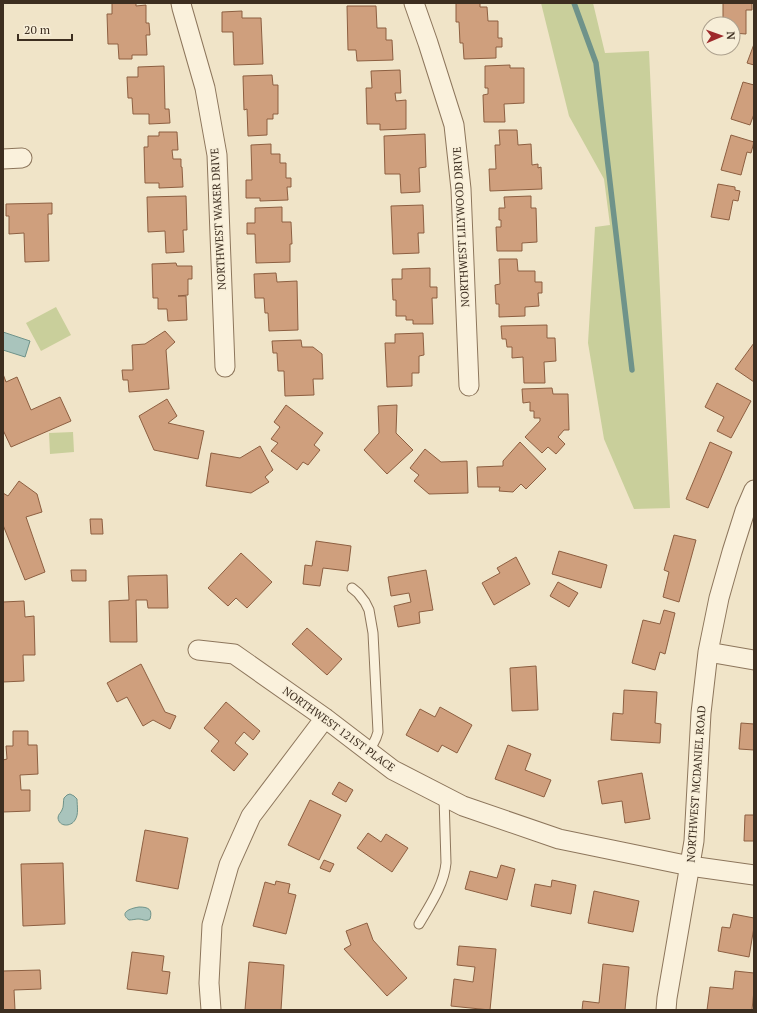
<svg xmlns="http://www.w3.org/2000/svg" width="757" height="1013" font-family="'PT Serif',serif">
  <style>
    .green { fill: #c9cf9b }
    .water { fill: #a9c4bc; stroke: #6f938a }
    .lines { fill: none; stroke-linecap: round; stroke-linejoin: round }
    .stream { stroke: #6f938a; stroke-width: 5.5 }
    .building { fill: #cf9f7d; stroke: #8d5f41 }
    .lane-casing { stroke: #8d765c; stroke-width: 11 }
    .street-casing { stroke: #8d765c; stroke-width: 21 }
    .lane { stroke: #faf1dc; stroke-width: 9 }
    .street { stroke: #faf1dc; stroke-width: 19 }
    .labels { text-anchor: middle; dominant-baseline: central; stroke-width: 3; stroke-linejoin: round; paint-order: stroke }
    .street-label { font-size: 11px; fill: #3d2e20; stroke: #f7eed8 }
  </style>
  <rect width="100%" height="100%" fill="#f0e4c8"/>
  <path class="green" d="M541,3h52l12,50 44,-2 21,457 -36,1 -30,-70 -16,-96 7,-116 15,-2 -6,-46 -35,-63z
    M56,307l15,28 -30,16 -15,-28z
    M73,432l1,20 -24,2 -1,-21z"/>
  <path class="water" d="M3,332l27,9 -5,16 -22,-7z
    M70,794l4,2 3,3c0,7 2,15 -2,21 -4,7 -16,7 -17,-2 0,-4 3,-5 4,-8 2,-3 1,-9 2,-12l3,-3z
    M139,907c9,0 14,2 11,12 -5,3 -6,0 -12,0 -2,0 -6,1 -9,1 -11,-8 3,-12 10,-13z"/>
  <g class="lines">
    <path class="stream" d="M574,3l22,60 36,307"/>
  </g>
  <path class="building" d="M112,3h24v3l10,-1v18h3l1,12h-4l1,20h-15v4h-13l-1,-15h-10l-1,-30h5z
    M456,3h24v4h7l1,14h10v17h4v9h-6v11l-32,1 -1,-16h-3l-1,-21h-3z
    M723,3h29v7h-6v24l-13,-1v-9h-10z
    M347,6h29l1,22h9v12h6l1,20 -36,1 -1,-11h-8z
    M242,11v7h19l2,46 -29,1 -1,-33h-11v-20z
    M754,44v21l-7,-2z
    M510,65v3h14v35l-20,1 1,18h-21l-1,-27 5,-1v-6h-3v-22z
    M164,66l1,43h4l1,14 -21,1v-10h-16l-1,-16h-4l-1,-21h11v-10z
    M400,70l1,23h-6l1,8 10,-1v29l-26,1v-6h-13l-1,-36h6l-1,-17z
    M272,75l1,10h5v29h-5v5h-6v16l-19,1 -1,-27 -3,1 -1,-34z
    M743,82l11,3v29l-4,11 -19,-6z
    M499,130h18l1,15 13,-1 1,21 6,-1v4l3,-1 1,22 -52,2 -1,-22h7l-1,-24h5z
    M159,132h18l1,18h-6l1,9h8v8h1l1,20 -24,1v-5h-14l-1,-36h4v-11h11z
    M425,134l1,33 -7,1 1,24 -19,1 -1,-19h-15l-1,-38z
    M731,135l23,7 -3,11 -4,-1 -6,23 -20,-5z
    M271,144v10h9v9h6v15h5v9h-4l1,13 -28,1v-3h-14v-18h6l-1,-35z
    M718,184l17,3v3l5,1 -2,10 -5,-1 -4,20 -18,-3z
    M186,196l1,34h-4l1,22 -18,1 -1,-22 -17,1 -1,-35z
    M531,196v12h5l1,34 -15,1v8h-25l-1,-24h5v-7h-2v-12h6l-1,-11z
    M52,203v11h-4l1,47 -24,1 -1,-29 -15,1v-18h-3v-12z
    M423,205l1,28h-6l1,20 -26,1 -2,-48z
    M282,207v15h9l1,22h-2v18l-34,1 -1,-29h-8v-11h8v-15z
    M499,259h18l1,12h17v11h7v11h-4l1,13 -14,1v9l-26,1v-13h-3l-1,-19 5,-1z
    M176,263l1,3h15v13h-4v16l-10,1h8l1,24 -19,1 -1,-12h-9v-11h-5l-1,-34z
    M430,268v19h7v11h-5l1,26h-20v-4h-7v-4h-10v-16h-3l-1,-21h10v-10z
    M276,273l1,9 20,-1 1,49 -29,1 -1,-18h-3l-1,-15h-9l-1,-24z
    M547,325v13h8l1,23 -12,1 1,21h-21l-1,-26 -11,1v-11h-5l-1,-8h-4l-1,-13z
    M165,331l10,11 -9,8 3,39 -40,3 -1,-12h-5l-1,-10h11l-1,-25 13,-1z
    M423,333l1,22 -5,1v17h-7v13l-25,1 -2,-44h10v-9z
    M301,340l1,7h11l9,7 1,25h-10l1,16 -29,1 -1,-25h-6l-1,-18h-4l-1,-12z
    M754,343v39l-19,-13z
    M3,374l3,8 11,-5 14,33 29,-13 11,24 -60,26 -8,-17z
    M717,383l34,18 -20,37 -14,-7 7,-14 -19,-10z
    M552,388l1,6h15l1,36h-5l-6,7 7,7 -9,10 -8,-7 -6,6 -17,-16 15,-16v-3h-6v-7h-4v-9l-7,1 -1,-14z
    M167,399l10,17 -9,7 36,8 -6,28 -44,-9 -15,-34z
    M286,405l37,28 -9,12 6,5 -12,15 -5,-3 -6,8 -26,-19 7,-8 -7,-4 9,-12 -6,-5z
    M397,405l-1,28 17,17 -26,24 -23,-24 15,-17 -1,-27z
    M520,442l26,27 -20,20 -5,-5 -8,8 -14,-1 1,-4h-22l-1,-20 26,-1v-5z
    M710,442l22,10 -24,56 -22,-9z
    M260,446l13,24 -8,7 4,5 -18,11 -45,-7 5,-33 29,5z
    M425,449l16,13 26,-1 1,32 -39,1 -15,-13 5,-6 -9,-7z
    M19,481l18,13 5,18 -16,5 19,55 -20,8 -22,-55v-32l5,3z
    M90,519h12l1,15h-12z
    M674,535l22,5 -17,62 -16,-5 6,-25 -5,-2z
    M316,541l35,5 -3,25 -25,-3 -3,18 -17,-2 2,-19 7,1z
    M559,551l48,14 -6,23 -49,-14z
    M241,553l31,29 -25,26 -11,-10 -8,8 -20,-18z
    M516,557l14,27 -36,21 -12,-22 18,-10 -3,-5z
    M71,570h15v11h-14z
    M426,570l7,40 -14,2 1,11 -22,4 -4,-21 17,-4 -2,-9 -18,3 -3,-19z
    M167,575l1,33h-20l-1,-8h-11l1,42h-27l-1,-41 20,-1 -1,-24z
    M558,582l20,11 -9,14 -19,-11z
    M24,601l1,16 9,-1 1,39h-12l1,26 -21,1v-80z
    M664,610l11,3 -10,41 -5,-2 -5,18 -23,-7 11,-43 17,4z
    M307,628l35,31 -15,16 -35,-31z
    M141,664l24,48 11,4 -6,13 -17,-9 -10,6 -16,-29 -10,5 -10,-19z
    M536,666l2,44 -26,1 -2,-43z
    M624,690l33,2 -2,31 6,1 -1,19 -49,-3 2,-27 10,1z
    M226,702l34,29 -7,9 -9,-8 -9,11 13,11 -14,17 -23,-20 8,-10 -15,-13z
    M440,707l32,18 -15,28 -15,-8 -4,7 -32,-17 14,-26 15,8z
    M741,723l13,1v26l-15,-1z
    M13,731h15v14h9l1,29 -18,1 1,15h9v21l-27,1v-52l4,-1 -1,-13h7z
    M508,745l23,9 -6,16 26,10 -7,17 -49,-18z
    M642,773l8,46 -25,4 -3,-22 -20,3 -4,-23z
    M339,782l14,8 -7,12 -14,-8z
    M310,800l31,15 -22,45 -31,-15z
    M745,815h9v26h-10z
    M145,830l43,8 -10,51 -42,-8z
    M368,833l13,9 5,-8 22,14 -16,24 -35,-24z
    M324,860l10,4 -4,8 -10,-4z
    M63,863l2,61 -42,2 -2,-62z
    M501,865l14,4 -8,31 -42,-11 5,-18 27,7z
    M552,880l24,5 -5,29 -40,-8 4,-22 16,3z
    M276,881l14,3 -2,9 8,2 -10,39 -33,-8 12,-44 10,3z
    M594,891l45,10 -6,31 -45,-9z
    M733,914l21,4v9l-5,30 -31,-6 4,-24 8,1z
    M367,923l6,17 34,38 -20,18 -43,-47 7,-4 -5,-14z
    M459,946l37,3 -6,61 -39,-4 3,-27 19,3 2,-15 -18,-2z
    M132,952l32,4 -2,15 8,1 -3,22 -40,-5z
    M249,962l35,3 -3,45h-36z
    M603,964l26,3 -4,43h-43l1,-9 16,2z
    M40,970l1,19 -27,1 1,20h-12v-39z
    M735,971l19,2v17l-2,20h-45l3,-23 23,2z"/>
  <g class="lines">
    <g class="lane-casing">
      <path id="lane" d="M352,588l6,5 7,9 4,8 4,23 5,99 -2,6 -7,14
        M419,924c11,-19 25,-39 27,-61l-2,-66"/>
    </g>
    <g class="street-casing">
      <path id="street" d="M181,3l1,5 23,80 12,67 8,212
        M414,3l14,40 26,82 7,64 8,197
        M3,159l19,-1
        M198,650l36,4 91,64 68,52 70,36 96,33 131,27 64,9
        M708,652l46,8
        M211,1010l-2,-27 3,-58 17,-60 22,-49 74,-98
        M666,1010l1,-12 27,-157 7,-128 7,-61 11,-54 13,-46 13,-41 9,-21"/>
    </g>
    <use href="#lane" class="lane"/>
    <use href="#street" class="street"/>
  </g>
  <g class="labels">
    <g class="street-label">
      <text transform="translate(218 219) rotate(-93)">NORTHWEST WAKER DRIVE</text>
      <text transform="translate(461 227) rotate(-93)">NORTHWEST LILYWOOD DRIVE</text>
      <text transform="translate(339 729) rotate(36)">NORTHWEST 121ST PLACE</text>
      <text transform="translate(696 784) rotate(-86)">NORTHWEST MCDANIEL ROAD</text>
    </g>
  </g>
  <rect width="757" height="1013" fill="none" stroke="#3d2e20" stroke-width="8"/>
  <g transform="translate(721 36) rotate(88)"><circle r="19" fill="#f7eed8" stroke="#ada18e"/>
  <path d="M0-3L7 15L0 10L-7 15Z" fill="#9e2a2b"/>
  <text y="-6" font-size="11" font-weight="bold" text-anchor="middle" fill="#3d2e20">N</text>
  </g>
  <path d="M18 34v6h54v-6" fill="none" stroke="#3d2e20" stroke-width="2"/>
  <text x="24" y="34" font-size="12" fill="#3d2e20" stroke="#f7eed8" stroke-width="3" paint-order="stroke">20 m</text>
</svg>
